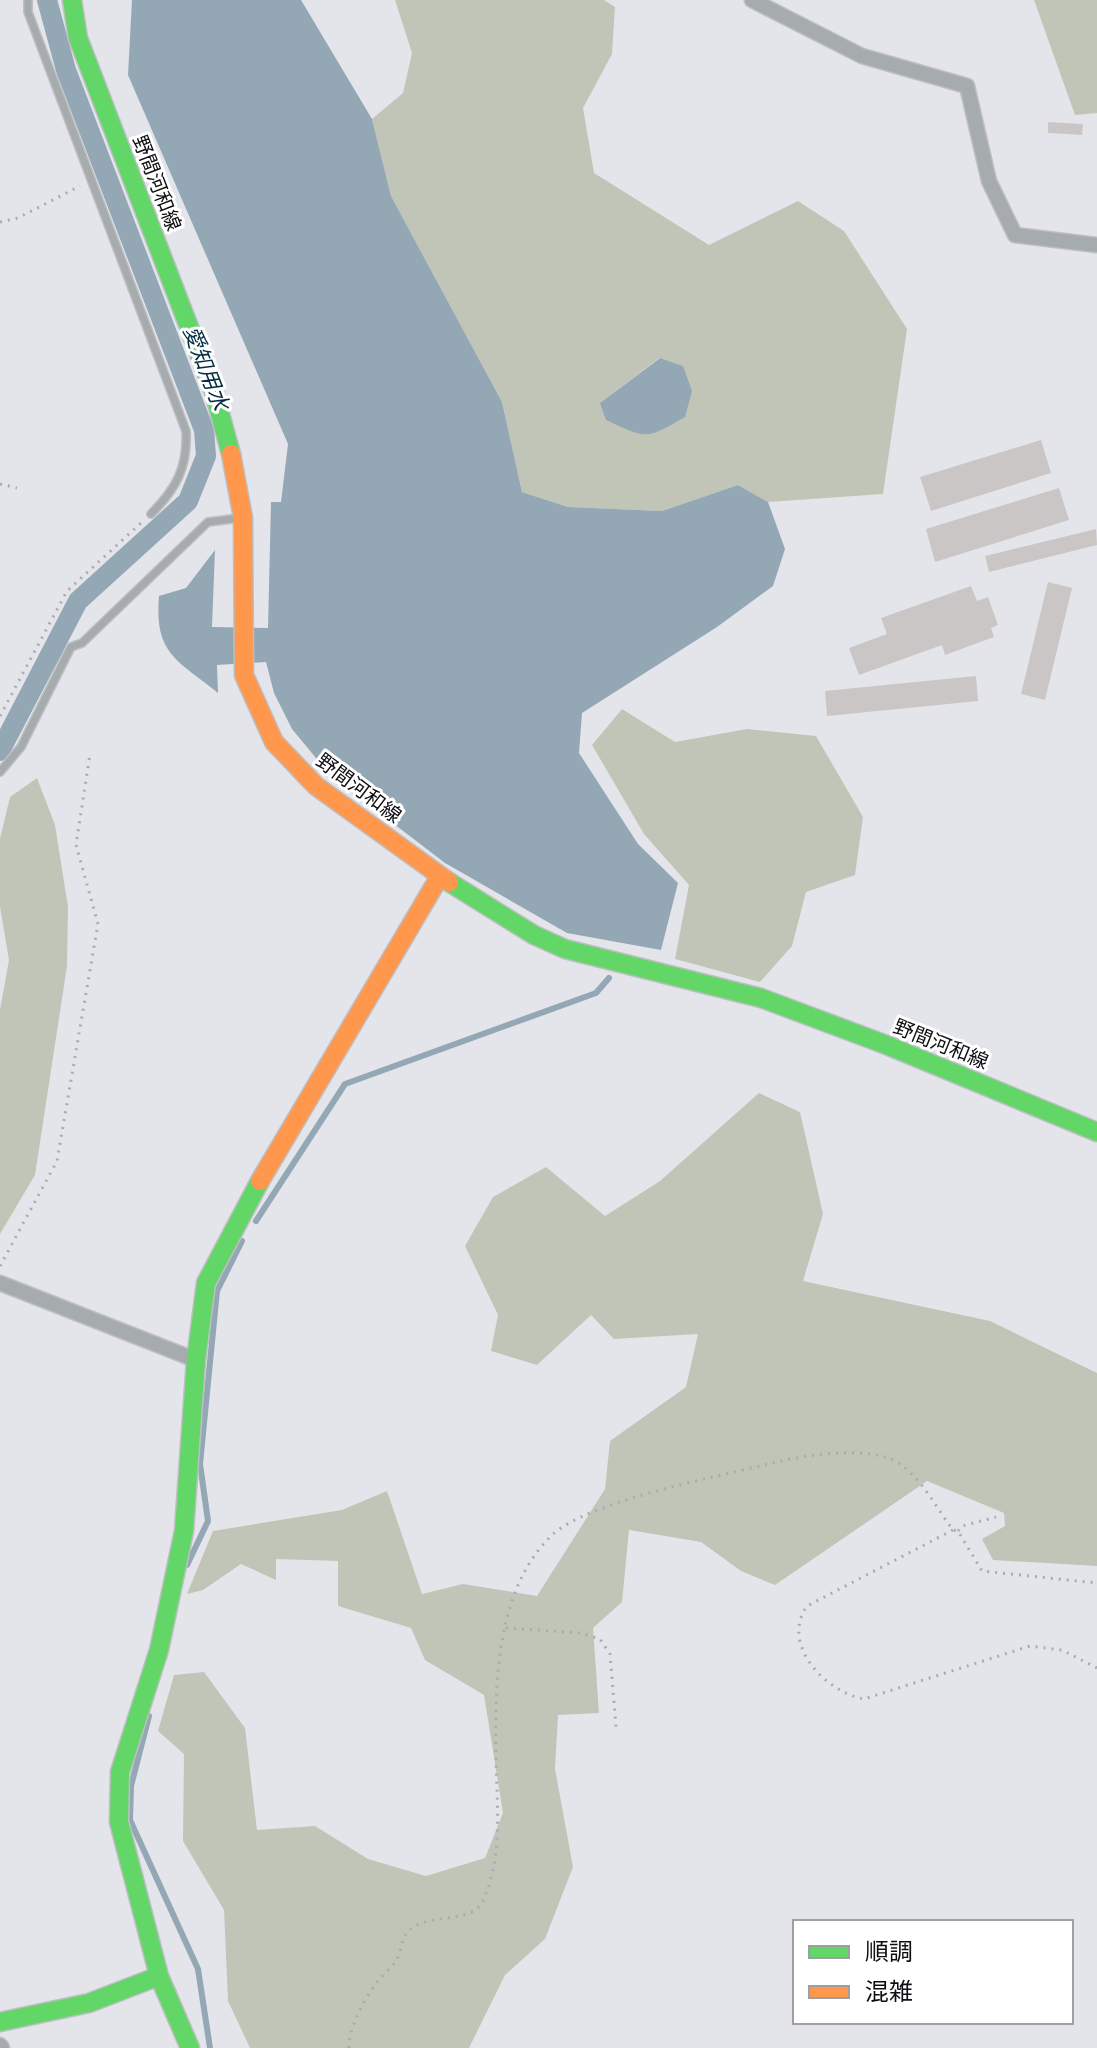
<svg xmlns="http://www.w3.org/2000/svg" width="1097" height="2048" font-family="'Fira Sans Condensed','Noto Sans JP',sans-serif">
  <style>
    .forest { fill: #c1c5b7; fill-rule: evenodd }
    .water { fill: #94a7b5 }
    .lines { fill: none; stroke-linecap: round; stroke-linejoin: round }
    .stream { stroke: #94a7b5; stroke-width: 6 }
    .canal { stroke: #94a7b5; stroke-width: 20 }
    .building { fill: #cbc6c6 }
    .lane-casing { stroke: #bebfc3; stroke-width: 10 }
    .street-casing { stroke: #bebfc3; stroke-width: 17 }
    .fast-casing { stroke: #bebfc3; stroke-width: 21 }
    .slow-casing { stroke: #bebfc3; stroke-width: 21 }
    .path { stroke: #a9acaf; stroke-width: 3; stroke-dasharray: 2 6; stroke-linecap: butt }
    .lane { stroke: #a6abad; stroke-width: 7 }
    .street { stroke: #a6abad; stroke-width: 14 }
    .fast { stroke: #63d668; stroke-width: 18 }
    .slow { stroke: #ff974d; stroke-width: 18 }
    .labels { text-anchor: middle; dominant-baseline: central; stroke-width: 6; stroke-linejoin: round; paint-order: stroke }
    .street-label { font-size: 20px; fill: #0f0f13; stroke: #fff }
    .water-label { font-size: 22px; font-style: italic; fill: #032d41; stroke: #fff }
  </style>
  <rect width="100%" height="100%" fill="#e4e5eb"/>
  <path class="forest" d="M395,0h209l11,7 -3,47 -29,54 11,65 115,72 89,-44 46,30 63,98 -24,165 -115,8 -30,-17 -76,26 -94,-4 -46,-15 -20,-90 -111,-206 -19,-77 31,-26 9,-40zM659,358l24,8 -83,37z
    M1034,0h63v113l-22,2z
    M622,709l53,33 72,-13 69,7 47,81 -8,58 -49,17 -14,54 -32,36 -85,-23 14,-74 -45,-51 -52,-89z
    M37,778l18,47 13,82 -1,59 -32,209 -35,59v-224l9,-50 -9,-53v-68l10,-42z
    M759,1093l41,19 23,102 -20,67 187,40 107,52v193l-104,-6 -11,-21 23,-13 -1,-13 -77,-32 -152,104 -34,-14 -40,-29 -72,-12 -7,72 -29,26 6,85 -41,2 -3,54 18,98 -28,72 -40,36 -36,73h-219l-22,-47 -4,-91 -41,-69 1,-87 -26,-23 16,-56 30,-3 41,56 12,102 58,-4 53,33 58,17 59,-18 18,-45 -19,-118 -59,-35 -14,-32 -73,-22v-45l-62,-2v21l-35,-16 -38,26 -16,4 26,-63 129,-21 45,-19 35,103 41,-10 74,12 68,-107 5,-48 76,-54 12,-53 -84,5 -23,-24 -54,50 -46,-14 7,-36 -33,-69 28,-49 53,-30 59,49 55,-35z"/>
  <path class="water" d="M132,0h169l71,119 19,77 111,206 20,90 46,15 94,4 76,-26 30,17 17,47 -12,37 -56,41 -135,86 -3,40 59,91 40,39 -17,67 -94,-17 -122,-70 -115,-88 -38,-46 -18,-36 -8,-31 -49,3 1,28c-41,-33 -64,-39 -59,-97l27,-8 29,-38 -3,77 56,1 3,-126h10l7,-58 -160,-369z
    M660,358l23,8 9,25 -7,26c-40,23 -38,22 -79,3l-6,-17z"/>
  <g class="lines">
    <path class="stream" d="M256,1221l89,-137 251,-91 13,-15
      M187,1565l21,-44 -8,-57 17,-173 25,-50
      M149,1716l-18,70 -1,34 68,149 12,79"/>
    <path class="canal" d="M0,751l78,-150 110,-100 18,-45 -2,-26 -138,-360 -19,-70"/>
  </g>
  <path class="building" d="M1048,122l35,2 -1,11 -34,-2z
    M1041,440l10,33 -120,38 -11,-34z
    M1059,488l10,32 -134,42 -9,-33z
    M1096,529l1,16 -108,27 -4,-16z
    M1048,582l24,6 -27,112 -24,-6z
    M971,586l6,15 11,-4 10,28 -7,3 3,9 -49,18 -3,-10 -83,30 -10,-27 38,-14 -6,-16z
    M976,676l2,25 -151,15 -2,-25z"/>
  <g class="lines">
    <g class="lane-casing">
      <path id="lane" d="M28,0v12l158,419c2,36 -10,58 -35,83
        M0,772l21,-25 50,-100 11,-4 126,-121 32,-4"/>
    </g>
    <g class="street-casing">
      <path id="street" d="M752,0l110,56 105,30 22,95 26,54 82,10
        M0,1283l196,77
        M0,2045l2,3"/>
    </g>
    <g class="fast-casing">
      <path id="fast" d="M72,0l6,38 136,354 17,62
        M449,882l85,53 31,14 196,49 123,46 213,88
        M0,2022l89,-19 70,-27
        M190,2048l-31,-72 -40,-154 1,-50 39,-122 25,-119 12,-171 10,-77 54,-102"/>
    </g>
    <g class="slow-casing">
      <path id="slow" d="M231,454l12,64 1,157 30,67 42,44 133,96
        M260,1181l180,-305"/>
    </g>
    <path class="path" d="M0,222l18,-4 62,-32
      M0,484l17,4
      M0,716l67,-125 75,-69
      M0,1266l57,-105 41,-237 -22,-79 14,-91
      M953,1530l-146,76c-27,38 18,86 57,93l166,-53 32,4 35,18
      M958,1531l4,-5 34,-9
      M506,1628l74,5 20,6 10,15 6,73
      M349,2048c-1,-19 16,-50 28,-66 6,-8 16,-14 20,-23 7,-14 3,-26 20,-34 19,-10 56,-3 66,-24 20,-45 14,-94 13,-143 -1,-73 -1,-168 56,-223 37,-34 161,-57 212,-70 34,-9 107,-22 136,-1 22,15 37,45 53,66l5,1 24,40 115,12"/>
    <use href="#lane" class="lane"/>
    <use href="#street" class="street"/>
    <use href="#fast" class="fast"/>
    <use href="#slow" class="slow"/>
  </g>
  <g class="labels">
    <g class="street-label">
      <text transform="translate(157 183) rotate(69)">野間河和線</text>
      <text transform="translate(359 788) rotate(37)">野間河和線</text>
      <text transform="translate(941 1044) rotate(22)">野間河和線</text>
    </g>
    <g class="water-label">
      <text transform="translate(206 368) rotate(69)">愛知用水</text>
    </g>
  </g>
  <rect x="793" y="1920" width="280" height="104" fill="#ffffff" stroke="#9f9fa1" stroke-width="2"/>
  <rect x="809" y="1946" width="40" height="12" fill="#63d668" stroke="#9f9fa1" stroke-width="2"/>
  <text x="865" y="1960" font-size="24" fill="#0f0f13">順調</text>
  <rect x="809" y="1986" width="40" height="12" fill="#ff974d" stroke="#9f9fa1" stroke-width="2"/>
  <text x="865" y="2000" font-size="24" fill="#0f0f13">混雑</text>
</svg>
